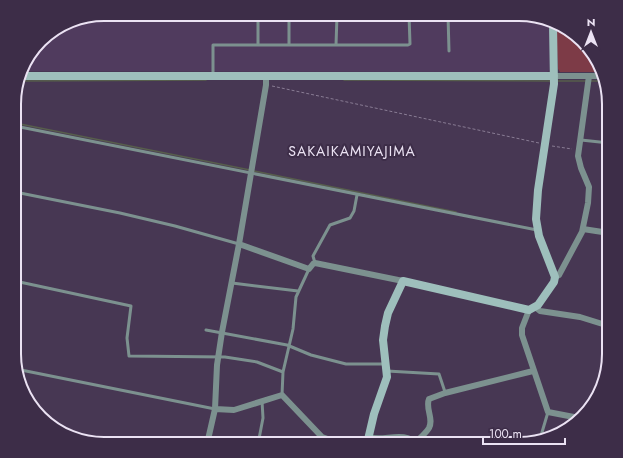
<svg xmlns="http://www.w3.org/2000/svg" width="623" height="458" font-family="Jost,sans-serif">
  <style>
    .built { fill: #503b5e }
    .green { fill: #7d3b47 }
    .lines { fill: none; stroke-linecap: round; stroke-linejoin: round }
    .stream { stroke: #575e4c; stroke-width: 1.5 }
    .path { stroke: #897c94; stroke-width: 1; stroke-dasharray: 3 2; stroke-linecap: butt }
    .lane { stroke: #7c918f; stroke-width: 3 }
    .street { stroke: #7c918f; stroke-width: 6 }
    .secondary { stroke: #9ebfbc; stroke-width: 8 }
    .labels { text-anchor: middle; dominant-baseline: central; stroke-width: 4; stroke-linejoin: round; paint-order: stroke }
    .quarter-label { font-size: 14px; letter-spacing: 1px; fill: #ebe2f3; stroke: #3d2d48 }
    .rim { fill: none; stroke: #ebe2f3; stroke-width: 2 }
  </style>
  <rect width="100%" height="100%" fill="#473753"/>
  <path class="built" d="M524,14l26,10 1,45 -4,3 -525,-1 4,-12 19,-23 30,-17z"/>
  <path class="green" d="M556,26l18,7 26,31 2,8h-42l-2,-3z"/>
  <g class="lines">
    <path class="stream" d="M344,80l206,1
      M19,81l187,-1
      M556,81h30
      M590,81h14
      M15,123l235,47
      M254,171l202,41"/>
    <path class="path" d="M272,86l267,57
      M552,146l20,3"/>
    <path class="lane" d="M448,15l1,36
      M258,45v-28
      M289,45v-28
      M336,45l1,-29
      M213,75v-30h195l2,-1 -1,-29
      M15,126l522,104
      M581,140l28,3
      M15,192l105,21 55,13 64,18
      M315,263l-2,-7 17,-31 20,-7 4,-7 3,-16
      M15,281l116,25 -4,32 2,18 96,1 32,5 26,10
      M232,283l66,8
      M206,330l81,15 24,10 35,9h40
      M16,369l199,40
      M387,371l52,3 6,18
      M282,395l1,-23 10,-43 3,-32 13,-28
      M540,439l8,-27
      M258,444l5,-26 -1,-17"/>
    <path class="street" d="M554,76h49
      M583,229l26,4
      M239,244l70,25 4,-5 2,-1 88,18
      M555,277l4,-2 23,-43 6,-29 1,-16 -8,-19 -3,-12 11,-80
      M535,307l5,4 40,6 29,9
      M529,310l-7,18v7l26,77 31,6
      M215,409l19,1 48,-15 40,42 17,6 27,1
      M368,437c16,5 36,-7 49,7
      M416,442c4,-4 10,-9 13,-14 5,-9 -4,-20 0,-29l16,-6 88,-22
      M207,444l8,-35 2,-44 5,-33 17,-88 27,-159v-10"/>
    <path class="secondary" d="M20,76h534
      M367,444l7,-30 13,-37 -4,-37 2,-14 3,-13 15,-32 126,29 9,-5 16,-23 1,-5 -16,-41 -3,-17 2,-29 16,-106 -1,-59"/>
  </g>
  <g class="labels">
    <g class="quarter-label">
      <text x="352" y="151">SAKAIKAMIYAJIMA</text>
    </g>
  </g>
  <path d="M0 0H623V458H0ZM104 21H519A83 83 0 0 1 602 104V354A83 83 0 0 1 519 437H104A83 83 0 0 1 21 354V104A83 83 0 0 1 104 21Z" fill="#3d2d48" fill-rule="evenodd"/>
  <path class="rim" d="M104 21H519A83 83 0 0 1 602 104V354A83 83 0 0 1 519 437H104A83 83 0 0 1 21 354V104A83 83 0 0 1 104 21Z"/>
  <g transform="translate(591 32)" stroke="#3d2d48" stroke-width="3" paint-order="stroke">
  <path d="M0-3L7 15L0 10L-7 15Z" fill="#ebe2f3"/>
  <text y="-6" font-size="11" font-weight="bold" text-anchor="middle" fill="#ebe2f3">N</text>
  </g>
  <path d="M483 438v6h82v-6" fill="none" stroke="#ebe2f3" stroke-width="2"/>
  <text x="489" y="438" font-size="12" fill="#ebe2f3" stroke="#3d2d48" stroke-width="3" paint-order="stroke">100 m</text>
</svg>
